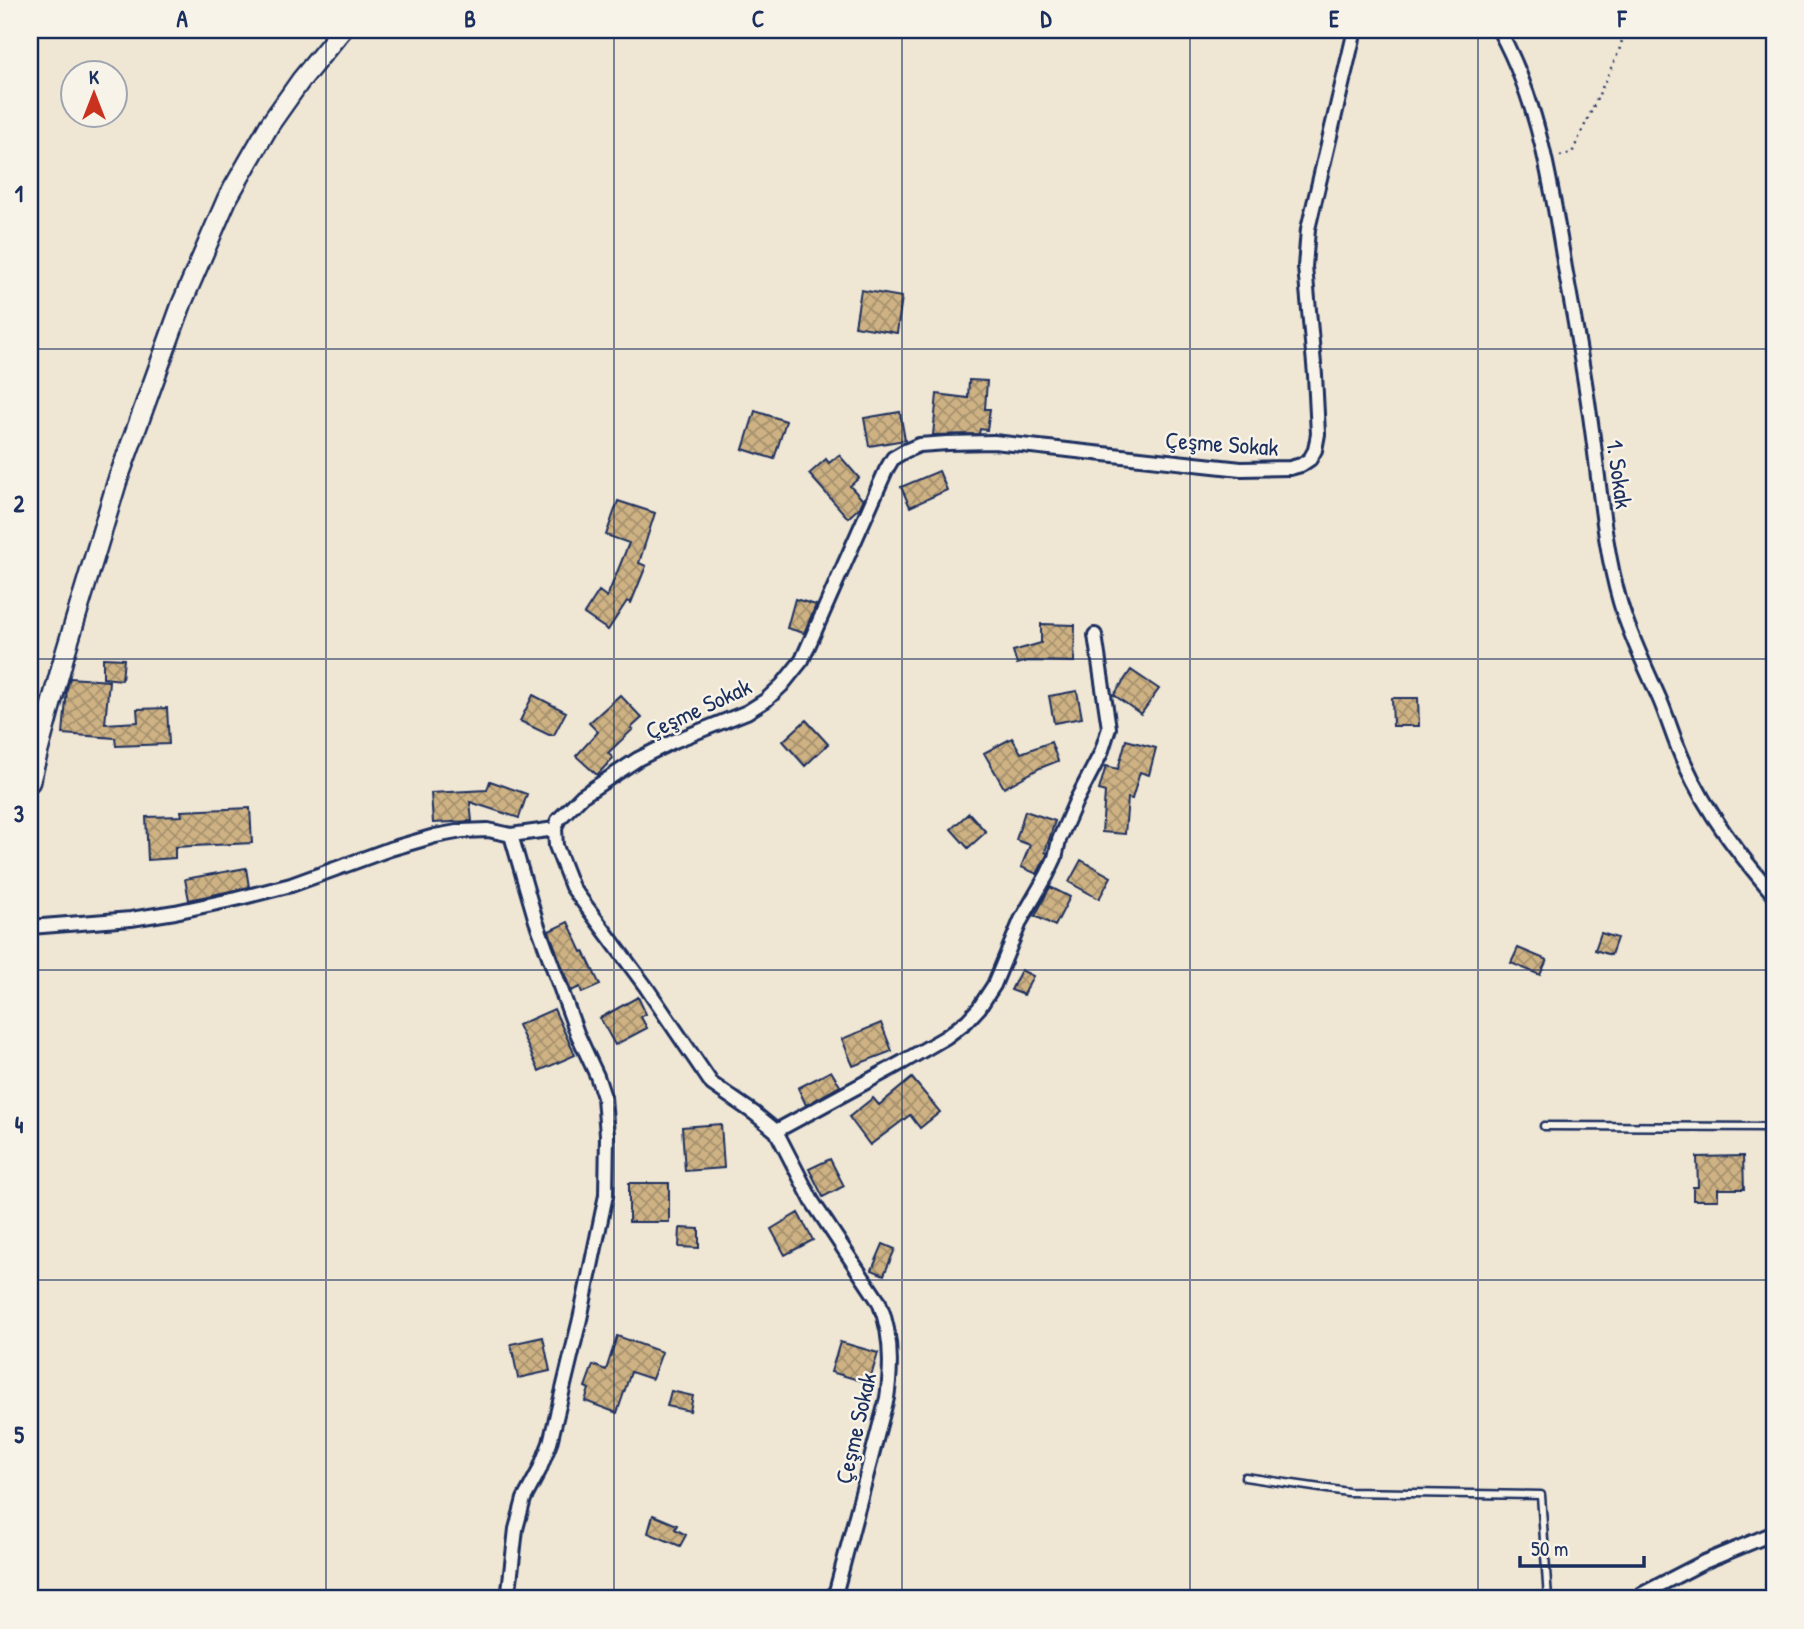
<svg xmlns="http://www.w3.org/2000/svg" width="1804" height="1629" font-family="'Patrick Hand',sans-serif">
  <style>
    .building { fill: url(#building-cross-hatch); stroke: #1b2f5e; stroke-width: 2 }
    .lines { fill: none; stroke-linecap: round; stroke-linejoin: round }
    .lane-casing { stroke: #1b2f5e; stroke-width: 11 }
    .street-casing { stroke: #1b2f5e; stroke-width: 18 }
    .secondary-casing { stroke: #1b2f5e; stroke-width: 23 }
    .path { stroke: #1b2f5e; stroke-width: 2.5; stroke-dasharray: 2 5; stroke-linecap: butt }
    .lane { stroke: #f7f3e8; stroke-width: 6 }
    .street { stroke: #f7f3e8; stroke-width: 12 }
    .secondary { stroke: #f7f3e8; stroke-width: 18 }
    .grid { fill: none; stroke: #1b2f5e; stroke-width: 2; stroke-opacity: 0.55 }
    .labels { text-anchor: middle; dominant-baseline: central; stroke-width: 5; stroke-linejoin: round; paint-order: stroke }
    .street-label { font-size: 24px; fill: #1b2f5e; stroke: #f7f3e8 }
    .neatline { fill: none; stroke: #1b2f5e; stroke-width: 2.5 }
    .grid-label { font-size: 23px; text-anchor: middle; font-weight: bold; fill: #1b2f5e }
  </style>
  <defs>
    <pattern id="building-cross-hatch" width="8" height="8" patternUnits="userSpaceOnUse" patternTransform="scale(1.75)"><rect width="8" height="8" fill="#ceb283"/><path d="M0 0l8 8M0 8l8-8" fill="none" stroke="#a6916e"/></pattern>
  </defs>
  <rect width="100%" height="100%" fill="#efe6d4"/>
  <filter id="ink" filterUnits="userSpaceOnUse"><feTurbulence type="fractalNoise" baseFrequency=".0143" numOctaves="2"/><feDisplacementMap in="SourceGraphic" scale="14" xChannelSelector="R" yChannelSelector="G"/><feConvolveMatrix kernelMatrix="1 2 1 2 8 2 1 2 1" color-interpolation-filters="sRGB"/></filter>
  <g filter="url(#ink)">
    <path class="building" d="M861,290l41,7 -5,36 -42,-7z
      M969,380l18,1 -2,28h5l-3,21 -7,-1 -1,5 -46,1 4,-41 31,4z
      M755,411l31,10 -12,38 -31,-10z
      M900,412l5,28 -36,6 -5,-28z
      M839,455l20,23 -9,8 13,14 -3,7 -12,11 -39,-44 17,-15 3,4z
      M939,471l8,19 -37,17 -9,-20z
      M618,501l37,12 -16,50 7,3 -15,37 -4,-2 -19,29 -24,-16 15,-23 8,6 22,-54 -23,-8z
      M795,599l21,6 -12,28 -17,-5z
      M1041,624l34,1 -1,37 -46,-1 -11,3 -4,-13 28,-8z
      M103,658l21,1 -2,21 -19,-2z
      M1131,670l28,19 -18,25 -27,-19z
      M70,678l39,3 -4,43 33,-2 -1,-13 30,-1 2,36 -53,2 -1,-8 -52,-4 4,-45z
      M1077,691l5,27 -28,5 -5,-27z
      M533,695l33,17 -12,23h-5l-29,-14z
      M620,695l22,23 -11,10 2,1 -25,24 5,5 -16,17 -21,-19 22,-24 -9,-9z
      M1392,698h26l1,28h-26z
      M806,720l22,24 -23,22 -22,-25z
      M1012,738l9,15 30,-11 7,19 -18,7 -36,20 -20,-35z
      M1126,740l30,8 -7,27 -9,-3 -8,27 -4,-1 -3,36 -23,-2 3,-40 -6,-2 7,-24 12,3z
      M490,781l37,13 -8,24 -49,-16 2,19 -39,2 -2,-30 56,-3z
      M250,808l2,35 -77,4v11l-27,2 -2,-43 36,-1 -1,-5z
      M1025,811l30,10 -10,31 2,1v2l-10,19 -16,-7 9,-22 -14,-5z
      M969,813l17,19 -18,16 -17,-19z
      M1081,860l30,17 -12,22 -30,-17z
      M246,868l3,19 -60,13 -4,-21z
      M1050,887l20,10 -15,29 -20,-10z
      M568,922l14,30 2,-1 16,34 -18,8 -2,-6 -9,4 -22,-60z
      M1601,933l16,5 -6,17 -16,-5z
      M1518,948l29,12 -7,15 -29,-12z
      M1021,970l12,6 -9,19 -13,-5z
      M638,997l8,17 -5,3 6,11 -32,17 -15,-27z
      M554,1009l21,46 -36,16 -21,-46z
      M881,1023l11,28 -39,15 -11,-27z
      M831,1071l9,15 -34,19 -8,-17z
      M912,1078l28,34 -20,16 -10,-13 -40,30 -21,-28 24,-19 6,7z
      M721,1124l3,44 -39,3 -3,-44z
      M1743,1156l1,33h-26v11h-25v-13h5l-1,-30z
      M830,1159l14,27 -21,11 -14,-28z
      M629,1183h40v39h-40z
      M798,1213l15,27 -28,15 -14,-26z
      M680,1228l19,1v19l-20,-1z
      M883,1244l12,5 -11,26 -12,-5z
      M617,1336l45,16 -10,27 -21,-7 -14,41 -32,-12 4,-12 -4,-2 8,-22 13,5z
      M543,1337l7,34 -32,7 -7,-34z
      M840,1342l38,11 -9,30 -38,-11z
      M671,1391l22,5 -3,15 -23,-5z
      M653,1515l24,10 -2,4 11,6 -6,11 -32,-13z"/>
    <g class="lines">
      <g class="lane-casing">
        <path id="lane" d="M1544,1126l230,1
          M1245,1477l103,15 193,3 7,104"/>
      </g>
      <g class="street-casing">
        <path id="street" d="M1499,30c40,72 53,158 66,238 10,54 20,108 27,162 8,57 12,117 28,172 10,34 26,66 40,98 9,21 15,44 25,64 23,51 53,89 89,131
          M30,927l101,-8 44,-7 61,-13 55,-14 99,-36 45,-13 27,-5 26,-1 23,5 44,-6
          M776,1131l127,-69 43,-25 21,-16 12,-13 15,-23 27,-65 26,-45 8,-17 4,-18 17,-39 25,-48 8,-25 -14,-93
          M1642,1594l62,-32 70,-29
          M508,1599l8,-70 8,-30 15,-28 11,-28 30,-124 26,-124 1,-60 -3,-38 -7,-21 -20,-43 -41,-112 -25,-86
          M834,1599l53,-201c5,-33 5,-65 -8,-96l-67,-101 -36,-70 -22,-18 -42,-29 -66,-97 -74,-100 -16,-41 -1,-17 3,-9 24,-24 56,-37 34,-17 75,-30 19,-12 16,-15 20,-25 84,-190 7,-12 12,-7 14,-6 28,-2 47,-1 247,27 49,-1 11,-3 9,-6 5,-9 3,-16 -3,-59 -10,-108 3,-38 47,-199"/>
      </g>
      <g class="secondary-casing">
        <path id="secondary" d="M30,782l34,-125 53,-175 65,-179 45,-104 43,-75 31,-44 41,-50"/>
      </g>
      <path class="path" d="M1560,156l12,-3 47,-102 6,-21"/>
      <use href="#lane" class="lane"/>
      <use href="#street" class="street"/>
      <use href="#secondary" class="secondary"/>
    </g>
  </g>
  <path class="grid" d="M326,30v1569M614,30v1569M902,30v1569M1190,30v1569M1478,30v1569M30,349h1744M30,659h1744M30,970h1744M30,1280h1744"/>
  <g class="labels">
    <g class="street-label">
      <text transform="translate(1222 443) rotate(4)">Çeşme Sokak</text>
      <text transform="translate(1620 474) rotate(82)">1. Sokak</text>
      <text transform="translate(698 708) rotate(-25)">Çeşme Sokak</text>
      <text transform="translate(855 1428) rotate(-77)">Çeşme Sokak</text>
    </g>
  </g>
  <rect width="1804" height="1629" fill="none" stroke="#f7f3e8" stroke-width="77"/>
  <g transform="translate(94 94)"><circle r="33" fill="#f7f3e8" stroke="#9fa5b1" stroke-width="2"/>
  <path d="M0-5L12 26L0 18L-12 26Z" fill="#c8321e"/>
  <text y="-10" font-size="19" font-weight="bold" text-anchor="middle" fill="#1b2f5e">K</text>
  </g>
  <path d="M1520 1556v10h124v-10" fill="none" stroke="#1b2f5e" stroke-width="3.5"/>
  <text x="1531" y="1556" font-size="21" fill="#1b2f5e" stroke="#f7f3e8" stroke-width="5" paint-order="stroke">50 m</text>
  <rect x="38" y="38" width="1728" height="1552" class="neatline"/>
  <g class="grid-label">
    <text x="182" y="27">A</text>
    <text x="470" y="27">B</text>
    <text x="758" y="27">C</text>
    <text x="1046" y="27">D</text>
    <text x="1334" y="27">E</text>
    <text x="1622" y="27">F</text>
    <text x="19" y="202">1</text>
    <text x="19" y="512">2</text>
    <text x="19" y="822">3</text>
    <text x="19" y="1133">4</text>
    <text x="19" y="1443">5</text>
  </g>
</svg>
